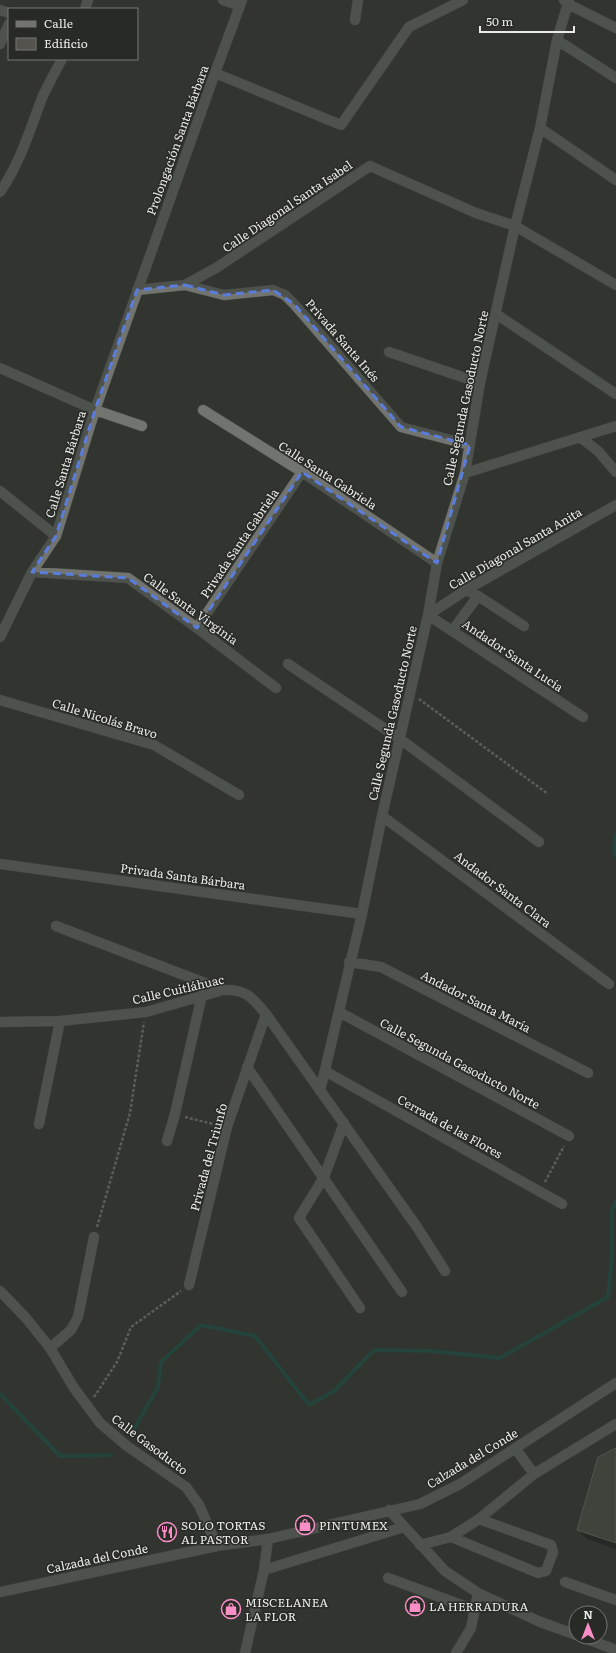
<svg xmlns="http://www.w3.org/2000/svg" width="616" height="1653" font-family="Literata,serif">
  <style>
    .shadow { fill: #0007 }
    .lines { fill: none; stroke-linecap: round; stroke-linejoin: round }
    .stream { stroke: #14544a; stroke-width: 4 }
    .building { fill: #53524c; stroke: #797872 }
    .minor-casing { stroke: #50524d; stroke-width: 11 }
    .path { stroke: #8c8e8a; stroke-width: 2.5; stroke-dasharray: 3 2; stroke-linecap: butt }
    .minor { stroke: #72756f; stroke-width: 10 }
    .marked { fill: none; stroke: #5a7ddd; stroke-width: 3; stroke-dasharray: 8 5; stroke-linejoin: round }
    .labels { text-anchor: middle; dominant-baseline: central; stroke-width: 3; stroke-linejoin: round; paint-order: stroke }
    .street-label { font-size: 12px; fill: #eaebe8; stroke: #282a25 }
    .poi-label { font-size: 12px; fill: #eaebe8; stroke: #282a25; text-anchor: start }
  </style>
  <rect width="100%" height="100%" fill="#32342f"/>
  <path class="shadow" d="M616,1449v100l-29,-10 -9,-9z"/>
  <g class="lines">
    <path class="stream" d="M616,835l-2,15 2,6
      M0,1394l60,62 51,-1
      M133,1431l25,-44 3,-25 40,-37 54,11 54,69 25,-14 40,-41 58,1 68,7 108,-61 4,-41v-45l4,-9"/>
  </g>
  <path class="building" d="M616,1448v95l-39,-13 21,-73z"/>
  <g class="lines">
    <g class="minor-casing">
      <path id="minor" d="M223,0l17,6
        M564,0l4,4 48,24
        M85,9l3,-9
        M0,10l9,3
        M355,20l3,-20
        M557,40l59,38
        M0,44l9,-20
        M215,73l126,52 68,-98 54,-27
        M540,128l76,52
        M0,192c20,-29 30,-62 42,-94 6,-13 13,-26 20,-39
        M185,285l39,10 49,-5 12,5 9,9 107,123 69,18
        M137,290l48,-5 31,-17 154,-102 106,47 39,13 101,59
        M496,314l120,80
        M389,352l91,31
        M0,368l95,42 47,16
        M203,410l99,62 135,91
        M580,437l18,14 18,21
        M465,473l151,-47
        M0,491l56,45
        M32,572l96,6 69,50 79,60
        M466,590l12,6 46,30
        M197,628l105,-156
        M452,631l26,-35
        M0,637l32,-65 24,-36 39,-126 120,-337 27,-73
        M288,664l112,75 139,103
        M0,700l154,45 85,50
        M583,717l-155,-102 38,-25 150,-85
        M382,816l227,168
        M0,864l362,50
        M56,926l167,64
        M349,962l32,5 207,106
        M339,1012l230,124
        M0,1022l60,-1 86,-9 77,-22c23,-1 29,7 43,24l151,213 28,44
        M247,1067l155,225
        M325,1071l237,133
        M320,1091l42,-177 20,-98 46,-201 9,-52 28,-90 15,-90 35,-157 25,-98 17,-88 12,-40
        M344,1123l-20,54 -25,41 61,90
        M39,1124l21,-103
        M167,1141l8,-27 27,-119
        M189,1285l38,-158 39,-113
        M0,1291l26,27 24,30 24,40 26,35 27,23 59,41 13,18 18,41
        M50,1348l21,-18 7,-13 16,-80
        M515,1448l19,26
        M389,1510l56,61 33,22 60,28 38,14
        M451,1537l87,36 8,-2 7,-19 -2,-7 -72,-26
        M420,1545l31,-8 28,-18 55,-45 82,-50
        M264,1570l140,-43
        M388,1578l87,32
        M565,1582l51,18
        M0,1592l217,-46 51,-7 152,-35 40,-20 156,-101
        M582,1637l34,13
        M245,1653l19,-83 4,-31
        M456,1653l15,-25 7,-35"/>
    </g>
    <path class="path" d="M419,699l129,95
      M185,1117l32,8
      M545,1182l19,-36
      M97,1227l33,-114 14,-91
      M94,1397l23,-35 14,-35 50,-36"/>
    <use href="#minor" class="minor"/>
  </g>
  <path d="M0 0H616V1653H0ZM185,285l39,10 49,-5 21,14 107,123 69,18 -33,118 -135,-91 -105,156 -69,-50 -96,-6 24,-36 39,-126 42,-120z" fill="#32342f" fill-opacity=".55" fill-rule="evenodd"/>
  <path class="marked" d="M185,285l39,10 49,-5 21,14 107,123 69,18 -33,118 -135,-91 -105,156 -69,-50 -96,-6 24,-36 39,-126 42,-120z"/>
  <defs>
    <g id="shop-ring" transform="scale(1)"><circle r="9.5" fill="#282a25" stroke="#fa8fc7" stroke-width="1.5"/><path d="M-5-2.5h2.3a2.7 3.5 0 0 1 5.4 0H5L5.5 6h-11ZM-1.5-2.5h3a1.5 2.3 0 0 0-3 0Z" fill="#fa8fc7"/></g>
    <g id="restaurant-ring" transform="scale(1)"><circle r="9.5" fill="#282a25" stroke="#fa8fc7" stroke-width="1.5"/><path d="M-5-6h1v4h1v-4h1v4h1v-4h1v5L-1.5 .5V6h-2V.5L-5-1ZM5-6V6H3V1.5H1.5Q1.5-4 5-6Z" fill="#fa8fc7"/></g>
  </defs>
  <g fill-rule="evenodd">
    <use href="#shop-ring" x="305" y="1525"/>
    <use href="#restaurant-ring" x="167" y="1532"/>
    <use href="#shop-ring" x="415" y="1606"/>
    <use href="#shop-ring" x="231" y="1609"/>
  </g>
  <g class="labels">
    <g class="street-label">
      <text transform="translate(177 140) rotate(-70)">Prolongación Santa Bárbara</text>
      <text transform="translate(287 206) rotate(-34)">Calle Diagonal Santa Isabel</text>
      <text transform="translate(343 340) rotate(49)">Privada Santa Inés</text>
      <text transform="translate(465 398) rotate(-78)">Calle Segunda Gasoducto Norte</text>
      <text transform="translate(65 464) rotate(-73)">Calle Santa Bárbara</text>
      <text transform="translate(328 475) rotate(33)">Calle Santa Gabriela</text>
      <text transform="translate(239 543) rotate(-56)">Privada Santa Gabriela</text>
      <text transform="translate(515 548) rotate(-30)">Calle Diagonal Santa Anita</text>
      <text transform="translate(191 608) rotate(36)">Calle Santa Virginia</text>
      <text transform="translate(513 655) rotate(34)">Andador Santa Lucía</text>
      <text transform="translate(392 713) rotate(-77)">Calle Segunda Gasoducto Norte</text>
      <text transform="translate(105 718) rotate(17)">Calle Nicolás Bravo</text>
      <text transform="translate(183 876) rotate(8)">Privada Santa Bárbara</text>
      <text transform="translate(503 889) rotate(37)">Andador Santa Clara</text>
      <text transform="translate(178 989) rotate(-13)">Calle Cuitláhuac</text>
      <text transform="translate(476 1001) rotate(27)">Andador Santa María</text>
      <text transform="translate(460 1063) rotate(28)">Calle Segunda Gasoducto Norte</text>
      <text transform="translate(450 1126) rotate(29)">Cerrada de las Flores</text>
      <text transform="translate(208 1157) rotate(-75)">Privada del Triunfo</text>
      <text transform="translate(150 1444) rotate(37)">Calle Gasoducto</text>
      <text transform="translate(472 1458) rotate(-31)">Calzada del Conde</text>
      <text transform="translate(97 1558) rotate(-12)">Calzada del Conde</text>
    </g>
    <g class="poi-label">
      <text x="181" y="1525">SOLO TORTAS<tspan x="181" dy="14">AL PASTOR</tspan></text>
      <text x="319" y="1525">PINTUMEX</text>
      <text x="245" y="1602">MISCELANEA<tspan x="245" dy="14">LA FLOR</tspan></text>
      <text x="429" y="1606">LA HERRADURA</text>
    </g>
  </g>
  <rect x="8" y="8" width="130" height="52" fill="#282a25" stroke="#767773"/>
  <rect x="16" y="21" width="20" height="6" fill="#72756f" stroke="#767773"/>
  <text x="44" y="28" font-size="12" fill="#eaebe8">Calle</text>
  <rect x="16" y="38" width="20" height="12" fill="#53524c" stroke="#767773"/>
  <text x="44" y="48" font-size="12" fill="#eaebe8">Edificio</text>
  <g transform="translate(588 1625)"><circle r="19" fill="#282a25" stroke="#767773"/>
  <path d="M0-3L7 15L0 10L-7 15Z" fill="#fa8fc7"/>
  <text y="-6" font-size="11" font-weight="bold" text-anchor="middle" fill="#eaebe8">N</text>
  </g>
  <path d="M480 26v6h94v-6" fill="none" stroke="#eaebe8" stroke-width="2"/>
  <text x="486" y="26" font-size="12" fill="#eaebe8" stroke="#282a25" stroke-width="3" paint-order="stroke">50 m</text>
</svg>
